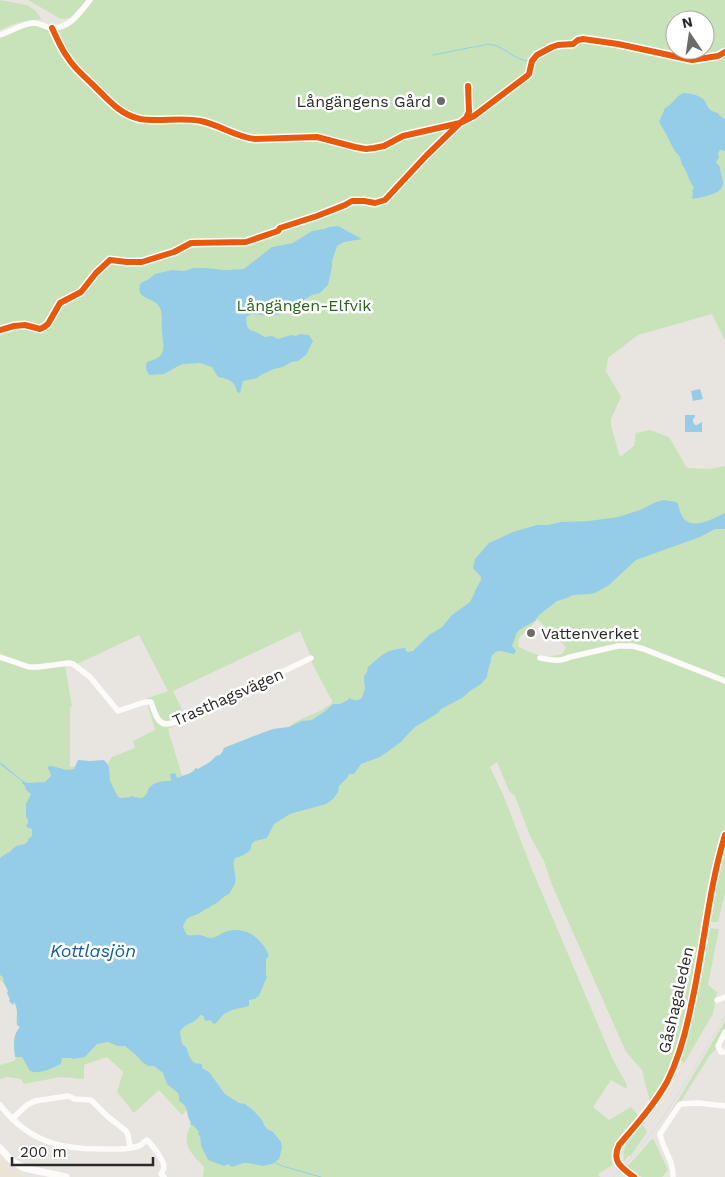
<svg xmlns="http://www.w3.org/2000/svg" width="725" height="1177" font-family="'Work Sans',sans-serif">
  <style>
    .education { fill: #ebe4d4 }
    .green { fill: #c8e3b9; fill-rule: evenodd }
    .water { fill: #95cde8 }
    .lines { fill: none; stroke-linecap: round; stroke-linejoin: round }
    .stream { stroke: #95cde8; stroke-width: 1 }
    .minor { stroke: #fcfbfa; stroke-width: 5.5 }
    .tertiary { stroke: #fcfbfa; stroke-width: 7 }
    .secondary { stroke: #fcfbfa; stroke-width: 8 }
    .tram { stroke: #deddde; stroke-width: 1 }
    .cycleway-casing { stroke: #fff; stroke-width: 9 }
    .cycleway { stroke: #e8590c; stroke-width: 6 }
    .poi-dot { fill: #6c6b6a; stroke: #fff; stroke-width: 2 }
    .labels { text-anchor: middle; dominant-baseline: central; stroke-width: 5; stroke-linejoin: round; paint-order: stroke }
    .poi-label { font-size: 16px; fill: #2a2a2a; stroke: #fff; text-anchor: end }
    .park-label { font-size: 16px; fill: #26651b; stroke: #fff }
    .street-label { font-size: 16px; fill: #2a2a2a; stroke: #fff }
    .water-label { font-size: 18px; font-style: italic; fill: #106097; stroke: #fff }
  </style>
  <rect width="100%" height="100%" fill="#e8e5e0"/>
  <path class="education" d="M0,1159l7,8 17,10h-24z"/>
  <path class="green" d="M0,0l27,5 9,6 6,9c-15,-1 -29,4 -42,10z
    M28,0h59l-17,18 -9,1z
    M93,0h632v341l-13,-27 -74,21 -30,23 -2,13 15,26 -10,22v7l9,31 14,-11 2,-13 14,-3 19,7 18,31 23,1 15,-3v214l-28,-11 -59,-19 87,34v141c-8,25 -16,51 -20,77 -7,45 -13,90 -26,135 -7,23 -14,45 -29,65l-8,-32 -16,-18 -74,-167 -8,-24 -14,-25 -15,-40 -6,-5 -12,-29 -7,5 14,30 27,70 82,193 13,23 1,6 -16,-9 -18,27 16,13 22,-13 7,8c-11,14 -33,32 -25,50l-15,9 2,3h-397l1,-10c-13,-14 -24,-23 -13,-42l-3,-9 -1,-6 -5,5 -23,-25 -25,23 -17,-21 6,-20 -16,-15 -23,8v14l-24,-2 -36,7 -3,-5 -14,-2 -7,2v-14l14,-4 2,-3c-3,-10 -4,-22 4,-31l-3,-2c-1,-8 2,-17 -3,-23l-1,3 -4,-5 1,-1 -3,-6 1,-2 -3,-6 -5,-5v-943c20,-8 32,-18 51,-5l15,-4 7,-4zM675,20h30v30h-30zM537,619l29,28 -4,7c-19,5 -26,1 -43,-7 -3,-10 3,-11 9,-18 4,-3 6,-7 9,-10zM300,631l11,26v4l21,40 -1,3 -7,4 -2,2 -27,12 -6,5 -16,2 -11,4 -39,15v3l-3,4 -4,1 -6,6 -12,7 -2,-1 -3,4 -11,4 -14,-47 19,-9 -14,-29zM139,635l29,56 -22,8 9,31 -22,11 2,7 -23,9 -4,6 -38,4v-59l2,-2 -7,-40 12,-2z
    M725,846v48l-7,28h-7l8,-50z
    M710,928l9,1 -11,56 9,7 -4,22 -29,49 -4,-3c15,-43 23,-87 30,-132z
    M725,1021v8l-7,12 -2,8 -6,6 -27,43 -10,15 -2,-1z
    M643,1124l4,8 -17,25 -1,-2 -5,6 -1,-10 5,-10z
    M652,1139l2,1 14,30 -6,7h-20l-15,-10z"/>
  <path class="water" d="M683,93c6,0 16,2 20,6 7,8 3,11 15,14l2,3 5,3v32l-5,-1 -2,3 1,5 -3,4 4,5c0,6 3,11 3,16 0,12 -22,14 -30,16l-1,-1 1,-5 -1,-2 2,-4c-6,-6 -6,-16 -12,-22l-2,-8 -6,-7 -9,-18 -6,-10 6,-14c7,-3 10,-11 18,-15z
    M338,226l24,13 -18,3 -7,4 -5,15v6l-4,18 -8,8 -8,2 -23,14 -12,6 -6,1 -19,-2 -6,3 1,9 3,4 6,2 9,5 7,-1 6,3 13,-4 5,1 4,-2 9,1 4,6 -7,14 -8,6 -7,1 -8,5 -9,2 -13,6 -4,3 -14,3 -3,12 -3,-1c-2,-12 -9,-13 -19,-15l-6,-10 -12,-4 -17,1 -5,2 -14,8 -14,1c-4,-3 -5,-8 -3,-13 5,-2 11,-3 14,-7 2,-3 3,-8 2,-12 0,-4 -1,-8 -1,-12 -1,-7 1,-16 -2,-23 -4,-11 -27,-8 -19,-25l8,-4 6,-5 17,-4 12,1 10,-3h12l19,2 19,-1 28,-22 21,-4 19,-12 12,-2 5,-2z
    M700,389l3,10 -10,2 -2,-10z
    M685,415h10v2l-2,2v3l2,3h2l3,-2 2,-1v10h-17z
    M664,500l12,2 2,2c1,5 3,11 6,15 10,11 31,-1 41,-6v16h-10l-15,8 -64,23 -27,25 -14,8 -5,1 -17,1 -6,3 -10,3 -18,14 -4,6 -11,6 -7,5 -5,14 4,5 -2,3c-9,-1 -18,-8 -23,4v3l-3,9 -1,7 -6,7 -11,7 -8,7 -21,11 -3,4 -23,14 -6,6 -8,9 -21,15 -19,7 -7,10h-5l-2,4 -8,8 -1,6 -5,7 -7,5 -36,10 -16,10 -7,14c-4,2 -9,1 -13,4 -5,4 -1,2 -4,8 -3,4 -10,7 -15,8 -4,8 2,16 0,25 -1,4 -4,7 -6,11 -5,2 -7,5 -11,8 -4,3 -7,3 -9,6 -5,1 -7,4 -11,6 -10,4 -11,2 -15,13l4,8c4,1 7,0 12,0 4,0 8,3 11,3 6,0 10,-4 15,-6 20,-7 37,6 44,24l-3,3v16l1,2c-1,2 -7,16 -8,19l-2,1 -2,2 -6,1v6l-17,4 -8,4 -9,10 -3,-1 -1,-3 -5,1 -2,-2v-3l-4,-1c-3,8 -16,8 -20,17l2,12 5,4c0,4 4,13 8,15 2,1 4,0 7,1v4l7,4 16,22 14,9 6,1 9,7 8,9 2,5 3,4 6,3 8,10 1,5 -2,9 -1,3 -7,5 -9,2 -15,-3h-5l-11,4 -4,-3 -4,2 -16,-6c-2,-5 -6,-11 -7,-15 -1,-5 1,-7 -3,-11l1,-2 -5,-6 -4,-2 1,-2c-6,-9 -1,-15 -12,-21v-5l-1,-3 -11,-9 -4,-11 -9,-7h-6l-6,-4 -6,-7 -11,-9h-7l-10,-4 -11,2 -12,13 -12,2 -2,-1h-9l-1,6c-9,4 -21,11 -31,7l-8,-14h-7c-1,-10 -3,-21 5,-30l-3,-2c-1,-8 2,-16 -3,-23l-1,3 -4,-4 1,-2 -3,-6 1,-2 -4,-8 -1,-6 -3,-2v-117l7,-5 3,-1c1,-1 3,-4 5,-5 6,-4 11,0 14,-9l3,-2c1,-11 -1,-5 -6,-10l2,-3v-3l-2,-3v-13l5,-10 -5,-4 -1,-4 -3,-3v-2l-21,-16 -1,-3 23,19 4,2 18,-1 6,-6 -1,-5 -3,-3 2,-2c9,0 16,6 25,3l4,-9 12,1 13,-1 2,1 4,6 1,14 8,16 3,1 10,-1 1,-2 2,2 8,1c7,-5 4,-5 7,-10 5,-7 15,-7 22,-7l-1,-7 5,-1 2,5c7,-3 15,-4 19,-10l2,1 12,-7 6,-6 4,-1 3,-4 1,-3 38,-15 11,-4 16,-2 13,-6 10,-1 12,-8 9,-8h7l8,-4 1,-2c5,2 7,4 13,0l3,-10 -1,-7v-5l3,-4 1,-5c16,-13 16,-17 37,-19l1,3 2,1 5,-1 16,-16 13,-8 10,-12 18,-13 4,-8 1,-3 6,-11v-3l-8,-9 2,-9 14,-16 24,-11 24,-7h11l13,-3 28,-1 29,-4 22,-7 16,-8z"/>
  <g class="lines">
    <path class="stream" d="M475,47c4,-1 9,-2 12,-3 16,0 27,17 42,17
      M433,55l40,-8
      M274,1162l8,4 39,11"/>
    <path class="minor" d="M52,28c5,10 9,21 16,30 6,10 15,17 23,25 16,15 27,31 49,36 20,3 41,-2 61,2 19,4 35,16 54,18l62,-2 38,10 11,2 8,-1 10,-2 19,-10 57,-13 6,-5 3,-6 -1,-26
      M0,35c9,-3 24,-12 34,-12 6,0 12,5 19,5 17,0 27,-16 37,-28
      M0,657l29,10h9l31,-4 4,1 17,13 28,34 27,-9h6c8,25 11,26 35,16l125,-60
      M540,658c11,2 20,4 30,-1l48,-11h14l12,3 81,32
      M717,1000l8,-3
      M725,1032l-7,14 3,6h4
      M0,1105c29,37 61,45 106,44 10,0 26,1 35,-4 2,-2 4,-4 6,-5 5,5 16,19 17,26 0,4 -1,5 -3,8l3,3
      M12,1119l15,-14 8,-4 33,-5 3,1 3,2 17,1 16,16 19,15 2,4 2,12
      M673,1177c1,-16 -10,-27 -13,-43l20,-30 18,-1 27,3"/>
    <path class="tertiary" d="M0,1148l12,13 12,7 42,9"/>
    <path class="secondary" d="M634,1177c-12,-9 -23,-15 -15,-32 17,-20 35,-40 48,-63 12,-24 19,-50 24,-76 13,-57 17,-115 34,-171"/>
    <path class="tram" d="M613,1177c47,-45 78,-105 112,-160"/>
    <g class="cycleway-casing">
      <path id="cycleway" d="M52,28c5,10 9,21 16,30 6,10 15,17 23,25 16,15 27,31 49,36 20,3 41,-2 61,2 19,4 35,16 54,18l62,-2 38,10 11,2 8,-1 10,-2 19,-10 57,-13 6,-5 3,-6 -1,-26
        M0,330l14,-4 11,-1 15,4 4,-2 4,-3 12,-21 21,-11 15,-19 14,-13 17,2h15l32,-10 17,-9 55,-1 32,-11 2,-3 37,-12 28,-11 7,-4h12l11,2 10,-3 41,-44 34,-33 14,-7 53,-40 2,-2 3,-13 5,-6 15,-8 6,-2 15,-1 5,-4 5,-1 35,5 74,16 26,-4 7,-4
        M634,1177c-12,-9 -23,-15 -15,-32 17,-20 35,-40 48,-63 12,-24 19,-50 24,-76 13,-57 17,-115 34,-171"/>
    </g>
    <use href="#cycleway" class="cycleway"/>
  </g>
  <g class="poi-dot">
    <circle cx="441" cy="101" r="5"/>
    <circle cx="531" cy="633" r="5"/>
  </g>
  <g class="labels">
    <g class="poi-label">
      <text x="431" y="101">Långängens Gård</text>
      <text x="541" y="633" text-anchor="start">Vattenverket</text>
    </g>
    <g class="park-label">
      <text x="304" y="305">Långängen-Elfvik</text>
    </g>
    <g class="street-label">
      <text transform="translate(228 697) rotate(-24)">Trasthagsvägen</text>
      <text transform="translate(676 1000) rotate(-77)">Gåshagaleden</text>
    </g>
    <g class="water-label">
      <text x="93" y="950">Kottlasjön</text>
    </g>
  </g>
  <g transform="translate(690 35) rotate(347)"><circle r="24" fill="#ffffff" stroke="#aaaaaa"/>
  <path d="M0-4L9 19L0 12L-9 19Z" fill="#6c6b6a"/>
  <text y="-8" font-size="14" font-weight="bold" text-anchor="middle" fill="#2a2a2a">N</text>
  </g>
  <path d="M12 1157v8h141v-8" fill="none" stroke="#2a2a2a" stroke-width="2.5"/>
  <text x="20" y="1157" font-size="15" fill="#2a2a2a" stroke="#ffffff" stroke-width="4" paint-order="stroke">200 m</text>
</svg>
